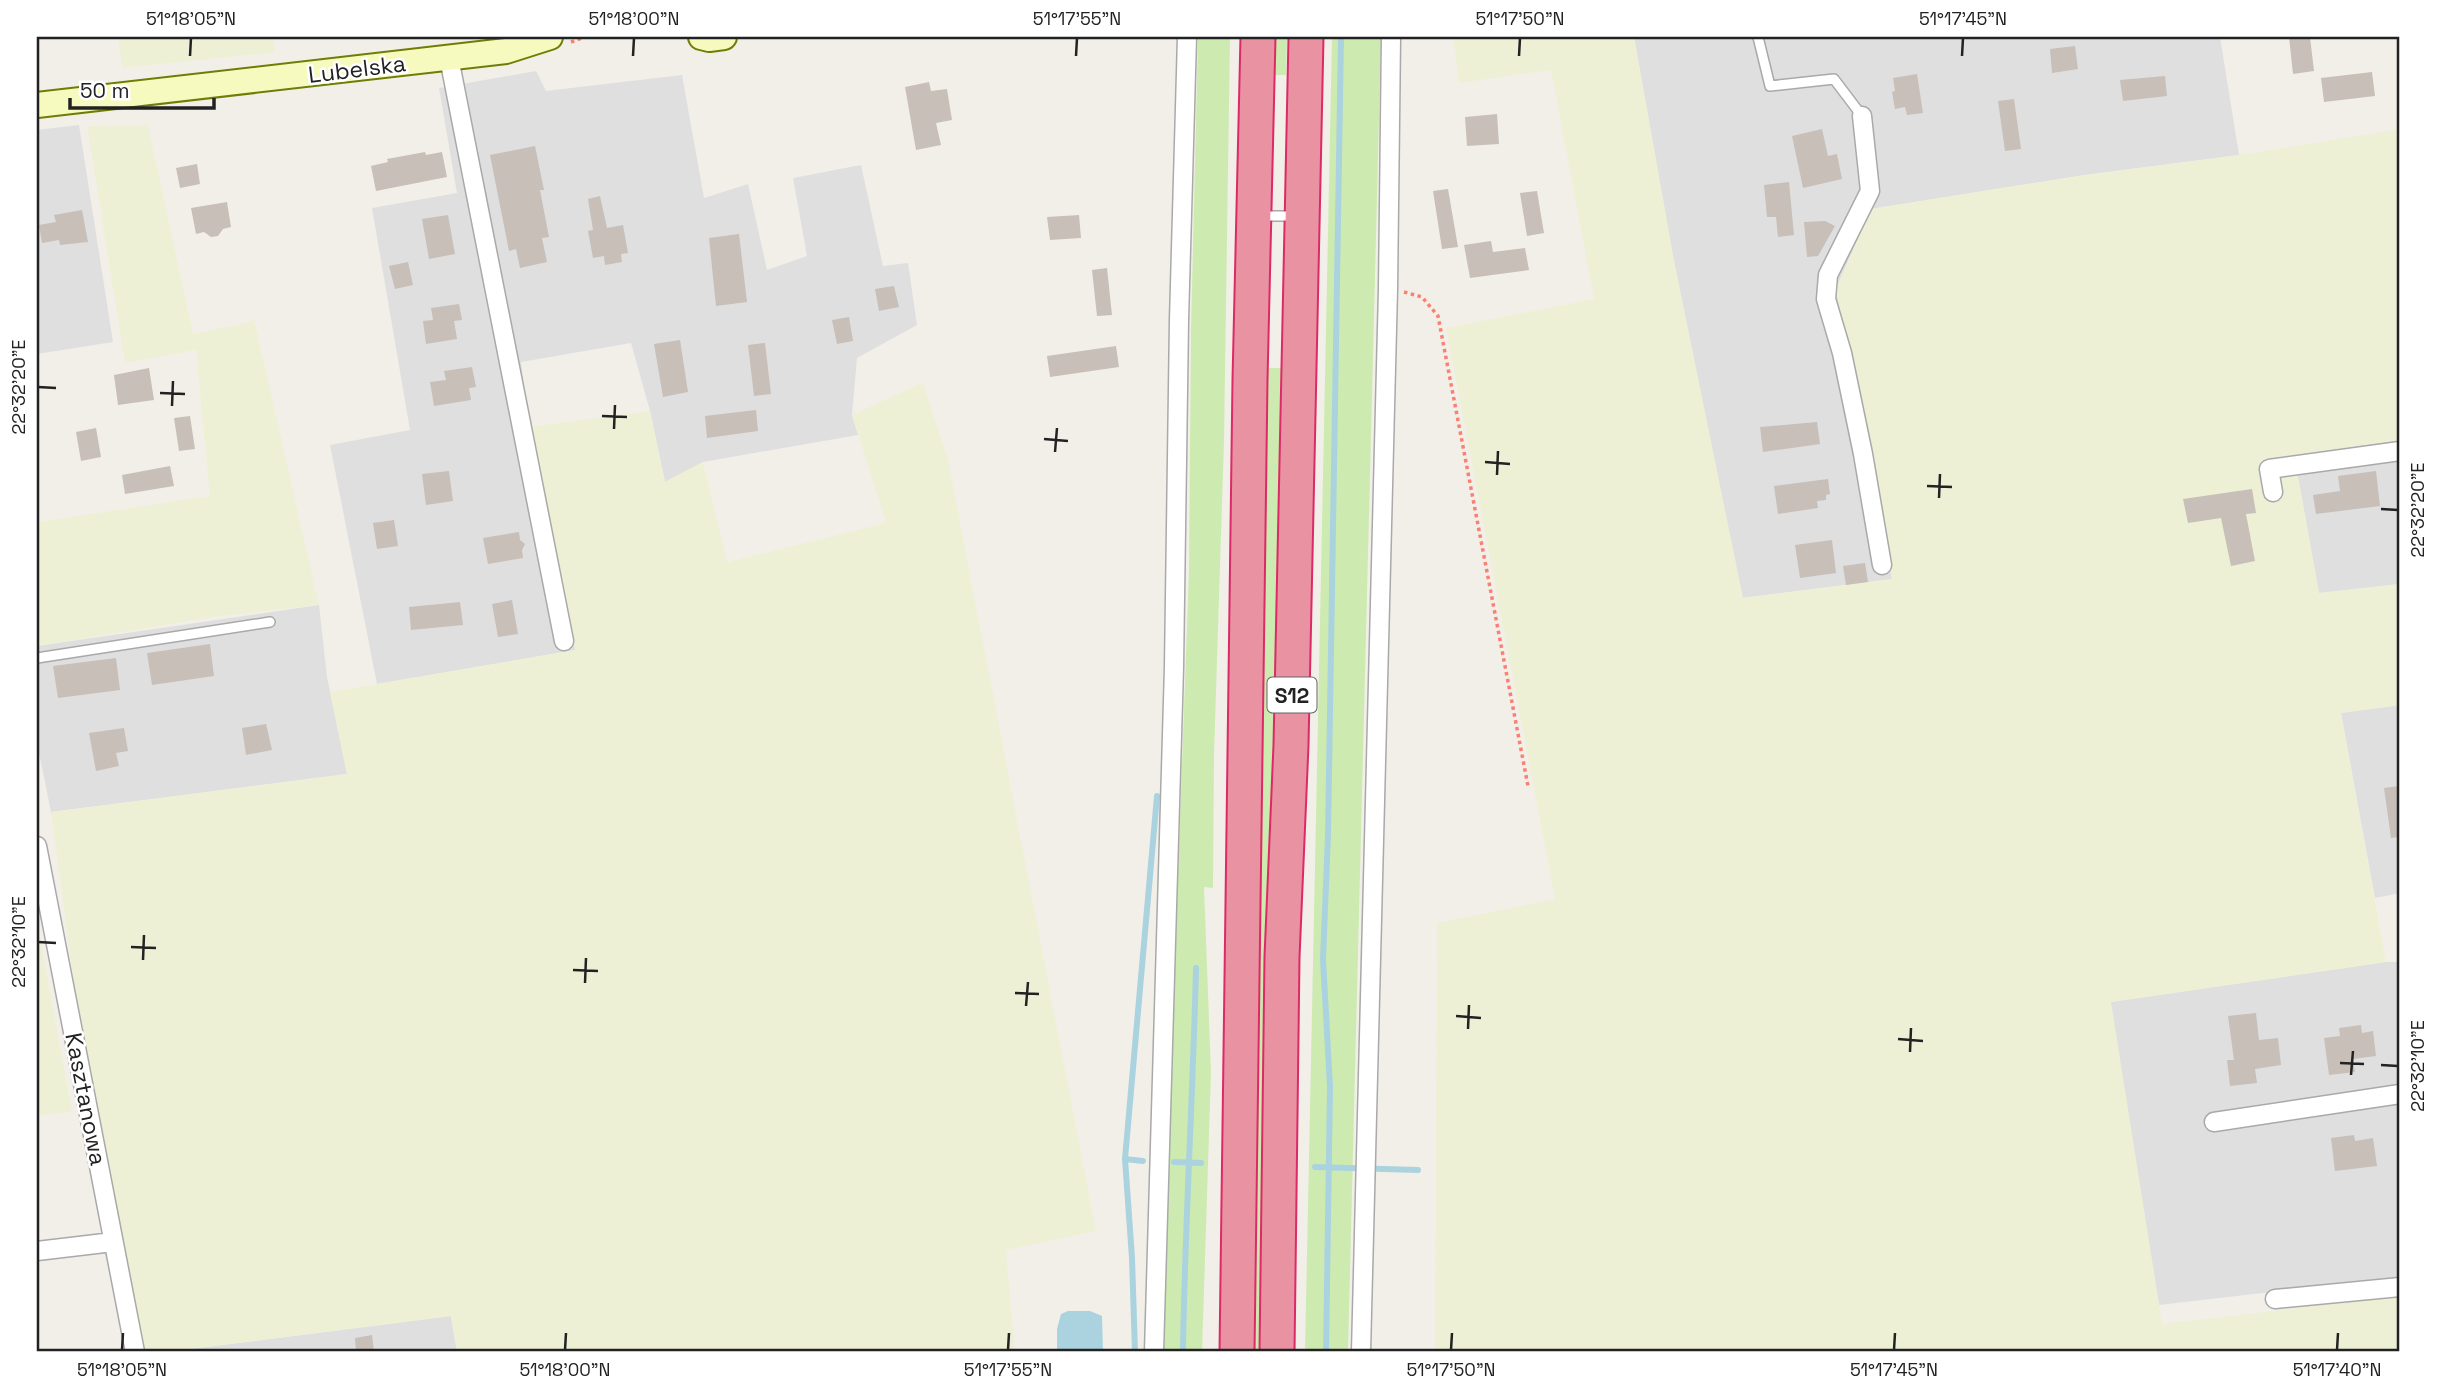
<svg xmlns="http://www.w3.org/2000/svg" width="2437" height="1389" font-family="'Space Grotesk',sans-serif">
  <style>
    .residential { fill: #e0dfdf }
    .farmland { fill: #eef0d5 }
    .grass { fill: #cdebb0 }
    .water { fill: #aad3df }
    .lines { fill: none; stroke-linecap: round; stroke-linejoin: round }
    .stream { stroke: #aad3df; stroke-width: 6 }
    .building { fill: #c7bfb8 }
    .lane-casing { stroke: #a9a9a9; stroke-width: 12 }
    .street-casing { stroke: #a9a9a9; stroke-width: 21 }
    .secondary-casing { stroke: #707d05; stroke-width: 28 }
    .highway-casing { stroke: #dc2a67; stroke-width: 37 }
    .path { stroke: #fa8072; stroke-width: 3.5; stroke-dasharray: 3.5 3.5; stroke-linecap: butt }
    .lane { stroke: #fff; stroke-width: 9 }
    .street { stroke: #fff; stroke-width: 18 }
    .secondary { stroke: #f7fabf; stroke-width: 24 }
    .highway { stroke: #e892a2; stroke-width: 33 }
    .ticks { fill: none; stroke: #222; stroke-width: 2.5 }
    .labels { text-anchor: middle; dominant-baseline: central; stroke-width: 5; stroke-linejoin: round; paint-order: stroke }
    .shield { fill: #fff; stroke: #646464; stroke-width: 2 }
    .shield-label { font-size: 21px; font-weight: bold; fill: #222 }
    .street-label { font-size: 23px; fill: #222; stroke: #fff }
    .neatline { fill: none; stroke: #222; stroke-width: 2.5 }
    .ticks-label { font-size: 18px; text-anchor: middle; fill: #222 }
  </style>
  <rect width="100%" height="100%" fill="#f2efe9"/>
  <path class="residential" d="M1634,37h586l19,118 -154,20 -214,34 -35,80 56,290 -150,19 -69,-342z
    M536,71l10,20 136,-16 22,123 44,-14 19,86 40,-14 -14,-78 68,-13 22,101 25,-3 9,62 -60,33 -5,57 6,20 -155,27 -38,20 -15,-71 -19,-68 -110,19 8,65 47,223 -199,34 -47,-239 80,-15 -38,-222 85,-15 -18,-105z
    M79,125l34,217 -76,12v-224z
    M2400,440v144l-81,9 -25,-138z
    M319,605l8,72 20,97 -296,38 -14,-69v-97z
    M2400,705v188l-25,5 -34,-185z
    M2386,962h14v315l-241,28 -49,-303z
    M451,1316l6,36h-291z"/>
  <path class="farmland" d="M118,37h155l2,15 -153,16z
    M1453,37h181l39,219 70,342 149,-19 -56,-290 35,-80 214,-34 154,-20 161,-26v311l-106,15 25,138 81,-9v121l-59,8 45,249 -275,40 51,322 238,-28v56h-965l2,-429 118,-24 -109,-571 148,-29 -43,-229 -92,13z
    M148,125l45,209 57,-12 4,-3 65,286 -106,12 -176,29v-124l173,-26 -14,-146 -71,13 -38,-237z
    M923,382l25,78 148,771 -90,19 9,102h-558l-6,-36 -285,36h-31l-36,-184 -48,-356 296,-38 -17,-82 245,-42 -46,-223 121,-16 15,71 38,-20 24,100 159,-39 -34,-108z
    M37,921l35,191 -35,4z"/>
  <path class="grass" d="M1198,37h32l-6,404 -10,314 -1,133 -9,-1 7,185 -9,280h-39l5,-199 21,-582 2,-242z
    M1272,37h15l-1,38h-15z
    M1332,37h49l-33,1315h-43z
    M1265,368h17l-21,984h-16z"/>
  <path class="water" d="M1068,1311h22l12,5 1,36h-46v-23l4,-15z"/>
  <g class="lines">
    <path class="stream" d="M1125,1159l18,2
      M1174,1162l27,1
      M1315,1167l103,3
      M1183,1349c2,-127 10,-254 13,-381
      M1135,1352l-3,-94 -7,-99 32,-363
      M1326,1352l4,-265 -7,-128 5,-124 13,-798"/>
  </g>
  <path class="building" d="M2289,37h21l4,34 -21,3z
    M2075,46l3,23 -26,4 -2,-24z
    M2372,72l3,24 -51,6 -3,-24z
    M1917,74l6,39 -16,2 -2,-8 -10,2 -3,-17 3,-1 -2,-13z
    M2165,76l2,20 -44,5 -3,-21z
    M929,82l2,9 16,-2 5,31 -16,3 5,22 -25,5 -11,-63z
    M2014,99l7,50 -16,2 -7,-50z
    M1497,114l2,30 -32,2 -2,-29z
    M1822,129l6,27 9,-2 5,25 -39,9 -11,-52z
    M535,146l9,44h-4l9,47 -7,1 5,24 -27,6 -4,-19 -7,2 -19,-96z
    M425,152l1,3 16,-3 5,25 -71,14 -5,-25 17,-4 -1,-3z
    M197,164l3,20 -20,4 -4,-20z
    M1789,182l5,53 -16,2 -2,-20h-9l-3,-32z
    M1448,189l10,58 -16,2 -9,-58z
    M1537,191l7,42 -17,3 -7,-43z
    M600,196l7,32 16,-3 5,28 -7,1 1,8 -17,3 -1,-9 -11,2 -5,-27 5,-1 -5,-31z
    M227,202l4,25 -8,2 -5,7 -7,1 -7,-5 -8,2 -5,-26z
    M82,210l6,32 -28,3 -1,-5 -17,3 -3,-18 17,-3 -2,-7z
    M448,215l7,39 -26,5 -7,-40z
    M1079,215l2,23 -31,2 -3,-23z
    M1825,221l10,5 -17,30 -11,1 -3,-35z
    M739,234l8,68 -31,4 -7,-68z
    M1491,241l2,11 32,-4 4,22 -59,8 -6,-33z
    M408,262l5,23 -18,4 -6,-23z
    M1107,268l5,47 -15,1 -5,-46z
    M894,286l5,21 -20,4 -4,-22z
    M459,304l3,16 -8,1 3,18 -31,5 -3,-23 10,-1 -2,-12z
    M849,317l4,24 -16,3 -5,-24z
    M680,340l8,52 -25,5 -9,-53z
    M765,343l6,51 -17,2 -6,-51z
    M1116,346l3,21 -69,10 -3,-21z
    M472,367l4,20 -7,1 2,12 -37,6 -4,-24 16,-2 -2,-9z
    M149,368l5,32 -36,5 -4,-30z
    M756,410l2,21 -51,7 -2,-22z
    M190,416l5,33 -16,2 -5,-33z
    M1817,422l3,22 -57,8 -3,-25z
    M96,428l5,29 -20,4 -5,-29z
    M170,466l4,20 -49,8 -3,-19z
    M449,471l4,30 -27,4 -4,-31z
    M2376,471l4,35 -64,8 -3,-19 27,-4 -2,-15z
    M1828,479l2,15 -4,1v5l-9,1 1,7 -40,6 -4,-28z
    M2252,489l4,24 -10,1 9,47 -24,5 -10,-48 -33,5 -5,-24z
    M394,520l4,26 -21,3 -4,-26z
    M519,532l1,8 5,4 -3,6 1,8 -35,6 -5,-26z
    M1832,540l4,33 -36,5 -5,-33z
    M1865,563l3,19 -22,3 -3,-19z
    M512,600l6,34 -20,3 -6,-33z
    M460,602l3,23 -52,5 -2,-23z
    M210,644l4,32 -62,9 -5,-32z
    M116,658l4,32 -62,8 -5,-32z
    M266,724l6,26 -26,5 -4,-27z
    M124,728l4,23 -12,2 3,13 -23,5 -7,-38z
    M2399,786l1,51 -9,1 -7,-50z
    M2256,1013l3,27 19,-2 3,27 -26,4 2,14 -27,3 -3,-26h7l-6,-44z
    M2361,1025l1,8 11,-2 3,25 -23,3 2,13 -26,3 -5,-37 16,-2 -1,-8z
    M2354,1135l1,6 18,-3 4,28 -42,5 -4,-33z
    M372,1335l2,17h-18l-1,-14z"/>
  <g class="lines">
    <g class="lane-casing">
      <path id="lane" d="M1758,37l12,49 64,-7 28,37
        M1261,216h35
        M37,658l233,-36"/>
    </g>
    <g class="street-casing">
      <path id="street" d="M449,58l115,583
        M1862,116l8,75 -42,84 -2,24 16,54 21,101 19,111
        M2273,492l-4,-23 131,-18
        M37,846l98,506
        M2214,1122l186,-28
        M37,1251l76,-9
        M2275,1299l125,-12
        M1154,1352l20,-685 5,-347 8,-283
        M1361,1352l27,-1063 3,-252"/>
    </g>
    <g class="secondary-casing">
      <path id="secondary" d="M701,37l8,2 15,-2
        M37,105l469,-54 44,-14"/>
    </g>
    <g class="highway-casing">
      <path id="highway" d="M1237,1352l13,-972 8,-343
        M1277,1352l5,-395 9,-212 15,-708"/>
    </g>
    <path class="path" d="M571,42l14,-5
      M1404,292l18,5 16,19 90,470"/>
    <use href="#lane" class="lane"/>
    <use href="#street" class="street"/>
    <use href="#secondary" class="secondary"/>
    <use href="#highway" class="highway"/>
  </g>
  <path class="ticks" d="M190,56l1,-18M633,56l1,-18M1076,56l1,-18M1519,56l1,-18M1962,56l1,-18M38,387l18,1M160,393l25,1M172,406l1,-25M602,416l25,1M614,429l1,-24M1044,439l24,2M1055,452l2,-24M1485,462l25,2M1497,475l1,-24M1927,486l25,1M1939,498l1,-24M2381,509l17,1M38,942l18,1M131,947l25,1M143,960l1,-25M573,970l25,1M585,983l1,-25M1015,993l24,1M1026,1006l2,-24M1456,1016l25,2M1468,1029l1,-24M1898,1039l25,2M1910,1052l1,-24M2340,1063l24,1M2381,1065l17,1M2351,1075l2,-24M122,1350l1,-17M565,1350l1,-17M1008,1350l1,-17M1451,1350l1,-17M1894,1350l1,-17M2337,1350l1,-17"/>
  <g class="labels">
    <rect class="shield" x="1267.5" y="677.5" width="49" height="35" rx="5"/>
    <g class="shield-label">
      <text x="1292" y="695">S12</text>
    </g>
    <g class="street-label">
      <text transform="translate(357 69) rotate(-7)">Lubelska</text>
      <text transform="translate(86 1099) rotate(79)">Kasztanowa</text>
    </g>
  </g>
  <rect width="2437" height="1389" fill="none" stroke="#ffffff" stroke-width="77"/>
  <path d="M70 98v10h144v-10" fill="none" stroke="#222222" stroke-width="3.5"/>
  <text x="80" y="98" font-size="21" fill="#222222" stroke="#ffffff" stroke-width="5" paint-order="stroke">50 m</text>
  <rect x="38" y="38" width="2360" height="1312" class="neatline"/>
  <g class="ticks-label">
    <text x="191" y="25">51°18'05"N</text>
    <text x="634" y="25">51°18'00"N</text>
    <text x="1077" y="25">51°17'55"N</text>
    <text x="1520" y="25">51°17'50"N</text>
    <text x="1963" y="25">51°17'45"N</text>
    <text transform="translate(19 387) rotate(-90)" y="6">22°32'20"E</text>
    <text transform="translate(2418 510) rotate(-90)" y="6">22°32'20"E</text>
    <text transform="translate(19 942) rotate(-90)" y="6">22°32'10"E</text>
    <text transform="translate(2418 1066) rotate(-90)" y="6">22°32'10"E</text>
    <text x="122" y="1376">51°18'05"N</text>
    <text x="565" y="1376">51°18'00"N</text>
    <text x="1008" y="1376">51°17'55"N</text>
    <text x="1451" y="1376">51°17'50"N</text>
    <text x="1894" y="1376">51°17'45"N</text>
    <text x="2337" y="1376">51°17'40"N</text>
  </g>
</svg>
